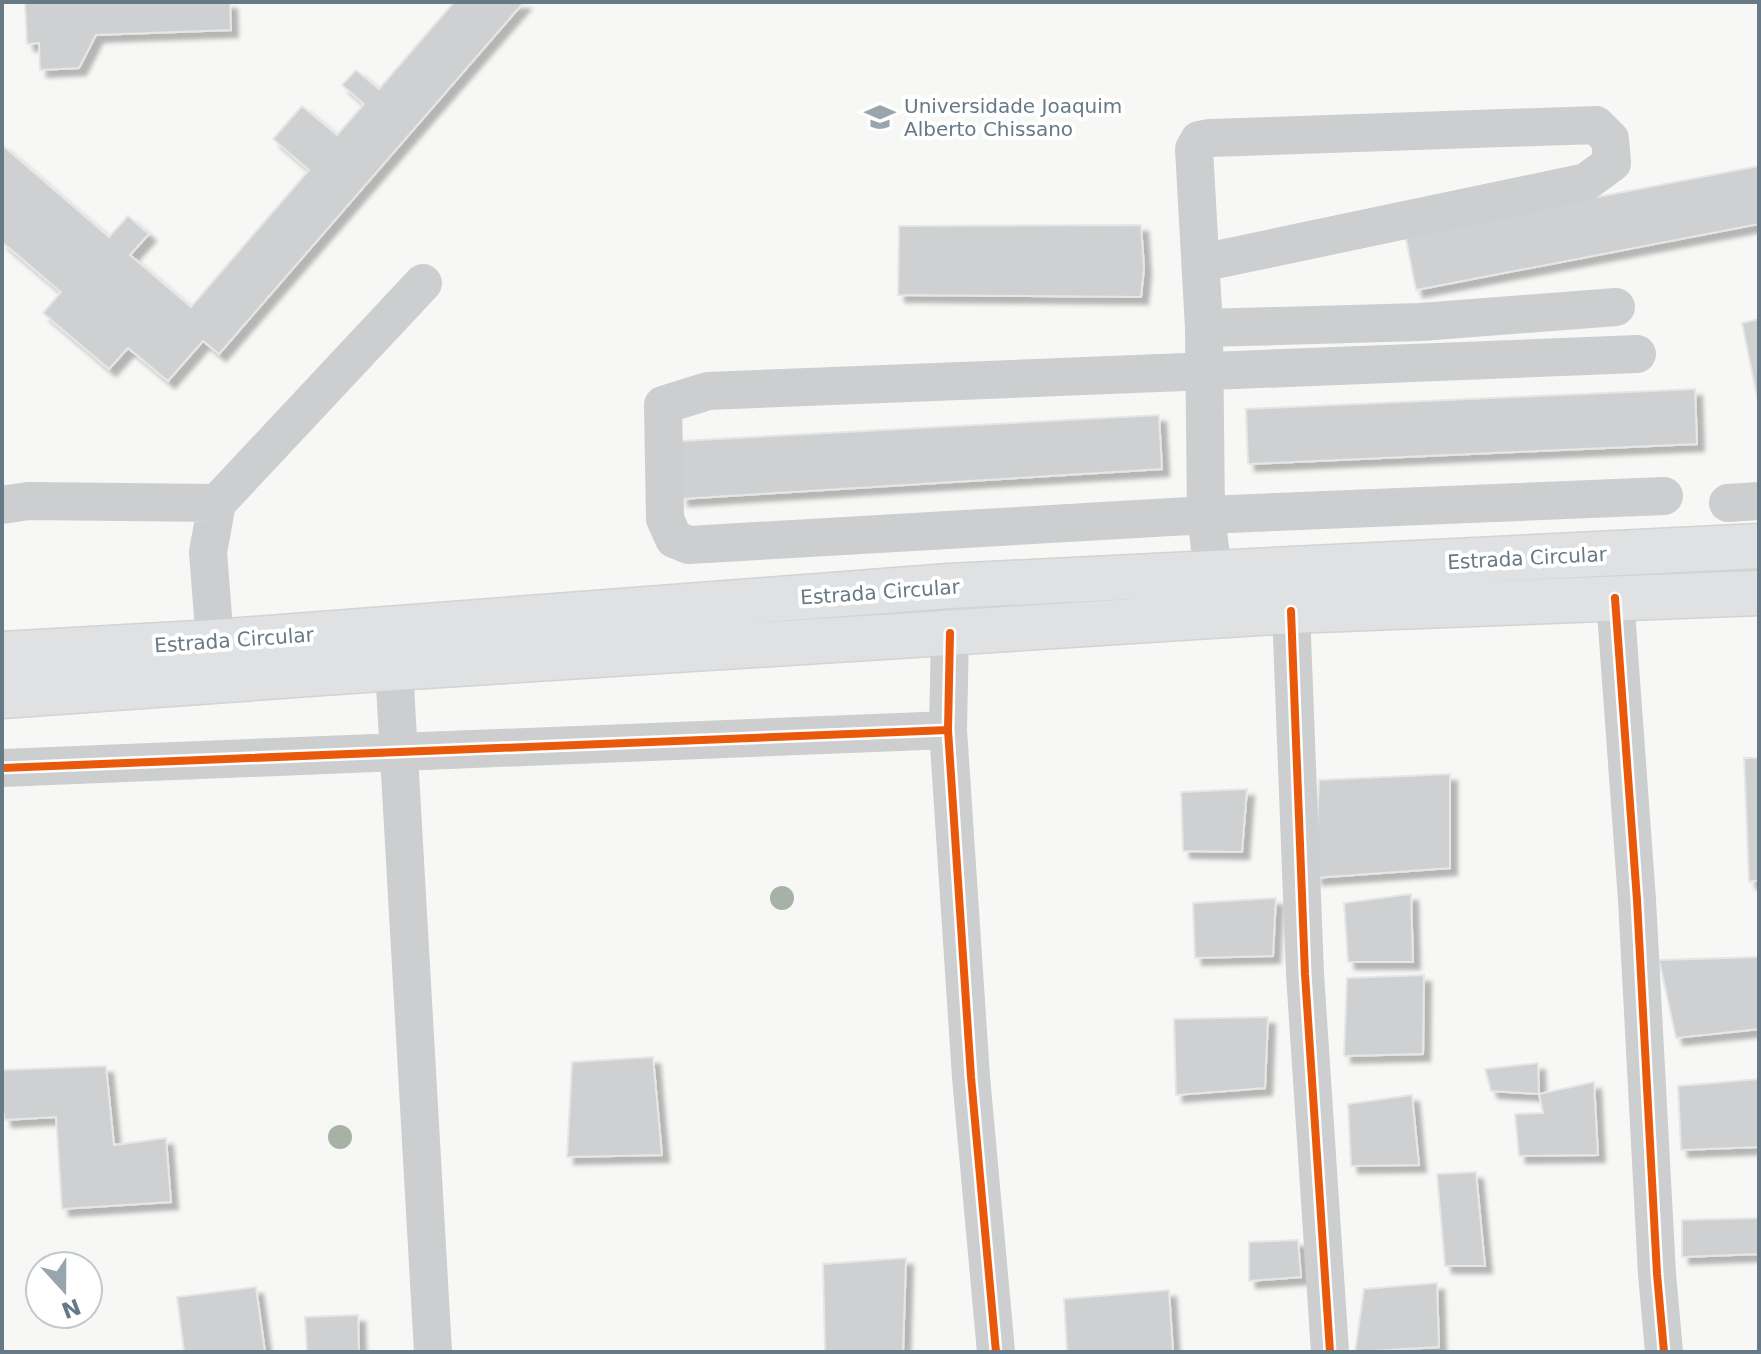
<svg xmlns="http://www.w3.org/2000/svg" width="1761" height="1354" font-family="'DejaVu Sans',sans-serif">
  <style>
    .building { fill: #cfd0d1; stroke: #e6e6e6; stroke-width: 2; filter: url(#shadow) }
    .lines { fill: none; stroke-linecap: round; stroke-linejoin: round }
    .major-casing { stroke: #d3d3d4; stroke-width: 47 }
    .minor { stroke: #cccecf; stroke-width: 38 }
    .major { stroke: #e0e1e2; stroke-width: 44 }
    .cycleway-casing { stroke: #fff; stroke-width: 13 }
    .cycleway { stroke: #e8590c; stroke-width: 8 }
    .tree { fill: #a7b1a5 }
    .labels { text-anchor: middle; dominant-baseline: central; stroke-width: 8; stroke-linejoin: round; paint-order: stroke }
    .poi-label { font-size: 20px; fill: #677985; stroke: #fff; text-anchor: start }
    .street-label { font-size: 20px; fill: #677985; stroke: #fff }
  </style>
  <defs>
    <filter id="shadow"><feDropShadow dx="7" dy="7" stdDeviation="2" flood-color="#0004"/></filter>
  </defs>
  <rect width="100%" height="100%" fill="#f7f7f6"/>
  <path class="building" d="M25,2h205l1,28 -135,5 -17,33 -39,2 -1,-27 -12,1z
    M454,2h70l-305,352 -16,-13 -35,40 -40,-33 -19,21 -66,-56 18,-21 -59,-50v-97l107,92 19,-21 21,18 -19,21 61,52 118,-137 -36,-31 29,-33 35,29 27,-31 -22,-19 14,-15 23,19z
    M1759,166v58l-343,66 -11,-56z
    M1141,225l3,43 -3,29 -243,-2 1,-69z
    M1759,319v88l-17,-84z
    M1695,389l2,55 -449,20 -2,-55z
    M1159,415l3,54 -481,30v-58z
    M1744,758h15v122l-10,2z
    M1450,774v94l-135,10 4,-98z
    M1247,789l-5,63 -59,-1 -2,-59z
    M1411,894l2,68h-65l-4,-59z
    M1276,898l-3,58 -78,2 -2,-55z
    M1759,957v72l-83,9 -17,-78z
    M1424,975l-1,79 -79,2 3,-78z
    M1268,1017l-3,71 -89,7 -2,-76z
    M653,1057l9,98 -95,2 5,-95z
    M1538,1063l1,31 -48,-3 -6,-22z
    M106,1066l8,79 52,-7 5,64 -109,7 -6,-92 -51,3 -3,-14v-36z
    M1759,1079v68l-78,3 -3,-64z
    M1594,1082l4,73 -79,1 -4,-42 28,-1 -4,-19z
    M1412,1095l7,70 -68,1 -3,-62z
    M1476,1172l9,94h-40l-8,-92z
    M1759,1218v36l-77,3v-37z
    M1298,1240l3,37 -52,4v-39z
    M906,1258l-3,94h-78l-2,-88z
    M1437,1283l2,64 -84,5 9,-63z
    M256,1287l9,65h-81l-7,-55z
    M1169,1290l4,62h-106l-3,-53z
    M358,1315l1,37h-52l-2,-35z"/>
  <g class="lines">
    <g class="major-casing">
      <path id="major" d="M2,654l213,-12 734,-56 810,-40
        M2,696l392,-28 897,-57 468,-18"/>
    </g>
    <path class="minor" d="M1201,263l385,-81 26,-19 -2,-24 -14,-14 -386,13 -11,2 -5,9 10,179 2,187 7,58
      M1204,328l217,-6 195,-15
      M1637,354l-929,37 -45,14 2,114 9,20 15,6 517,-30 458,-19
      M1728,503l31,-2
      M2,505l26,-4 189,2
      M1615,598l22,302 20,374 7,78
      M1291,611l14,363 25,378
      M950,633l-2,97 23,347 25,275
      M215,642l-7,-90 9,-49 206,-220
      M394,668l39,684
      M2,768l946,-38"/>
    <use href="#major" class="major"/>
    <g class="cycleway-casing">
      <path id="cycleway" d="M1615,598l22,302 20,374 7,78
        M1291,611l14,363 25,378
        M950,633l-2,97 23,347 25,275
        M2,768l946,-38"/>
    </g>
    <use href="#cycleway" class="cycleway"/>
  </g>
  <g class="tree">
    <circle cx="782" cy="898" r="12"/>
    <circle cx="340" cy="1137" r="12"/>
  </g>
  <defs>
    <g id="university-bare" transform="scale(2.4)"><path d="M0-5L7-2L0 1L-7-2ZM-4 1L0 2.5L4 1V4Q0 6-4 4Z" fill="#99a5ad" stroke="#fff" stroke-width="2.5" paint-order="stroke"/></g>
  </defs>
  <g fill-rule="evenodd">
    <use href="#university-bare" x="880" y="117"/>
  </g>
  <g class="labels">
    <g class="poi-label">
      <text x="904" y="106">Universidade Joaquim<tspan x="904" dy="23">Alberto Chissano</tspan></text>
    </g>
    <g class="street-label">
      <text transform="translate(1527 558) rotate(-3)">Estrada Circular</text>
      <text transform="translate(880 592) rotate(-4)">Estrada Circular</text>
      <text transform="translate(234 640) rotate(-4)">Estrada Circular</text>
    </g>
  </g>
  <rect width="1761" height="1354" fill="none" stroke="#677985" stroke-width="8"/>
  <g transform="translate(64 1290) rotate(159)"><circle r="38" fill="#ffffff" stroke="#c2c9ce" stroke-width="2"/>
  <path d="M0-6L14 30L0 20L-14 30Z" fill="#99a5ad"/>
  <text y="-12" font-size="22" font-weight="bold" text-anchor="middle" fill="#677985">N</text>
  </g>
</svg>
